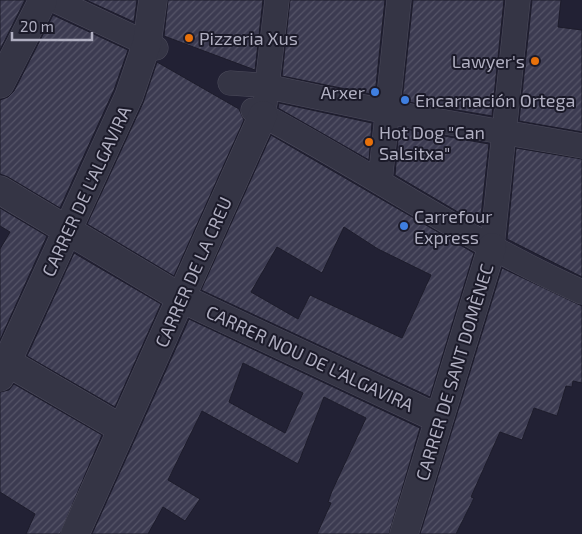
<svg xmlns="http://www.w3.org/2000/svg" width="582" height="534" font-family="'Exo 2',sans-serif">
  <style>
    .building { fill: url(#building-hatch); stroke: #1d1c2b; fill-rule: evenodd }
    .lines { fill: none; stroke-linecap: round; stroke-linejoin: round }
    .pedestrian-casing { stroke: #4d4c5c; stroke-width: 25 }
    .minor-casing { stroke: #4d4c5c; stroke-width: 29 }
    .pedestrian { stroke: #353545; stroke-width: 24 }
    .minor { stroke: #353545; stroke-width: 28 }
    .food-dot { fill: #e8710a; stroke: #1b1a29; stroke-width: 2 }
    .shop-dot { fill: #3f7fe0; stroke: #1b1a29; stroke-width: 2 }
    .labels { text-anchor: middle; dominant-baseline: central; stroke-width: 4; stroke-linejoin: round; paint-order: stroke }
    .poi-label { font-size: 18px; fill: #b0afc1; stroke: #1b1a29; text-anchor: start }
    .street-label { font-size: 18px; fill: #b0afc1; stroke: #1b1a29 }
  </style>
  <defs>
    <pattern id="building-hatch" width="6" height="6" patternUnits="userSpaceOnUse" patternTransform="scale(1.25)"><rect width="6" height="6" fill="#3c3b51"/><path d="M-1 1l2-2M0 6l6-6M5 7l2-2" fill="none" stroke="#565568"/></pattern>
  </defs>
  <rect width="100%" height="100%" fill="#222134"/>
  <path class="building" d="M0,0h25l-25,50z
    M86,0h51l-3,22z
    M168,0h95l-8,70 -91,-34z
    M290,0h95l-10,95 -93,-19z
    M413,0h91l-12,116 -90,-15z
    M532,0h29l-3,27 24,3v102l-63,-11z
    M53,15l75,35 -14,40 -54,118 -52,-31 -8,-3v-74l8,-3 6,-6z
    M157,62l82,47 5,11 -70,156 -87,-52 56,-121z
    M279,103l93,20 -3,37 -91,-52z
    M399,128l90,16 -9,81 -85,-50z
    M271,135l203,118 -44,144 -229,-107zM344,227l34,22 53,26 -29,63 -92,-43 -12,24 -47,-27 26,-45 45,26z
    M516,148l66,11v118l-75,-38z
    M0,208l47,28 -47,104v-91l10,-17 -10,-6z
    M74,253l87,51 -46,103 -88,-51z
    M502,268l80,38v77l-9,-2 -1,6 -6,-1 -9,30 -23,-8 -12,32 -22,-8 -29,65 3,1 -18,36h-36z
    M189,319l231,109 -31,106h-72l14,-31 -3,-1 4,-11 34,-73 -42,-21 -26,67 -96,-53 -34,69 32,19 -15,22 -22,-14 -15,27h-56zM243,363l60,30 -18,40 -56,-31z
    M14,384l88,51 -42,99h-34l9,-20 -35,-22v-100l9,-2z"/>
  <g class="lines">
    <g class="pedestrian-casing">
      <path id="pedestrian" d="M54,0l102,48
        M230,83l30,2 128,27 194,34
        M265,103l12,-103
        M253,110c111,58 214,131 329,182
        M380,182l19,-182
        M492,247l26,-247"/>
    </g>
    <g class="minor-casing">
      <path id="minor" d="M0,84l43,-84
        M0,190l181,108 258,121
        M7,362l115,67
        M0,377l129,-281 18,-53 6,-43
        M75,534l188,-419
        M404,534l88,-287"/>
    </g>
    <use href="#pedestrian" class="pedestrian"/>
    <use href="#minor" class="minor"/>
  </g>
  <g class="food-dot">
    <circle cx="189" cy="38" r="5"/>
    <circle cx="535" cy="61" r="5"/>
    <circle cx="369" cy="142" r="5"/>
  </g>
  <g class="shop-dot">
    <circle cx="375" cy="92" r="5"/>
    <circle cx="405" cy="100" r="5"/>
    <circle cx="404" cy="226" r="5"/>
  </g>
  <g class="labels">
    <g class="poi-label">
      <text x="199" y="38">Pizzeria Xus</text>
      <text x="525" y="61" text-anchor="end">Lawyer's</text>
      <text x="365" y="92" text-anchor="end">Arxer</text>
      <text x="415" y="100">Encarnación Ortega</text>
      <text x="379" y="132">Hot Dog "Can<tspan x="379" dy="21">Salsitxa"</tspan></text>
      <text x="414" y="216">Carrefour<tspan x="414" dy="21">Express</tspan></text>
    </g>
    <g class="street-label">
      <text transform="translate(86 191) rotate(-65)">CARRER DE L'ALGAVIRA</text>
      <text transform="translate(193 272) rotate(-66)">CARRER DE LA CREU</text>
      <text transform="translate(310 358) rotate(25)">CARRER NOU DE L'ALGAVIRA</text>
      <text transform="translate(454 372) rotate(-73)">CARRER DE SANT DOMÈNEC</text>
    </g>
  </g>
  <path d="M12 32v8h80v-8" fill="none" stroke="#b0afc1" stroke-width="2.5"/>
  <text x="20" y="32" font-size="15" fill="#b0afc1" stroke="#1b1a29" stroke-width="4" paint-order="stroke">20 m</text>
</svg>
